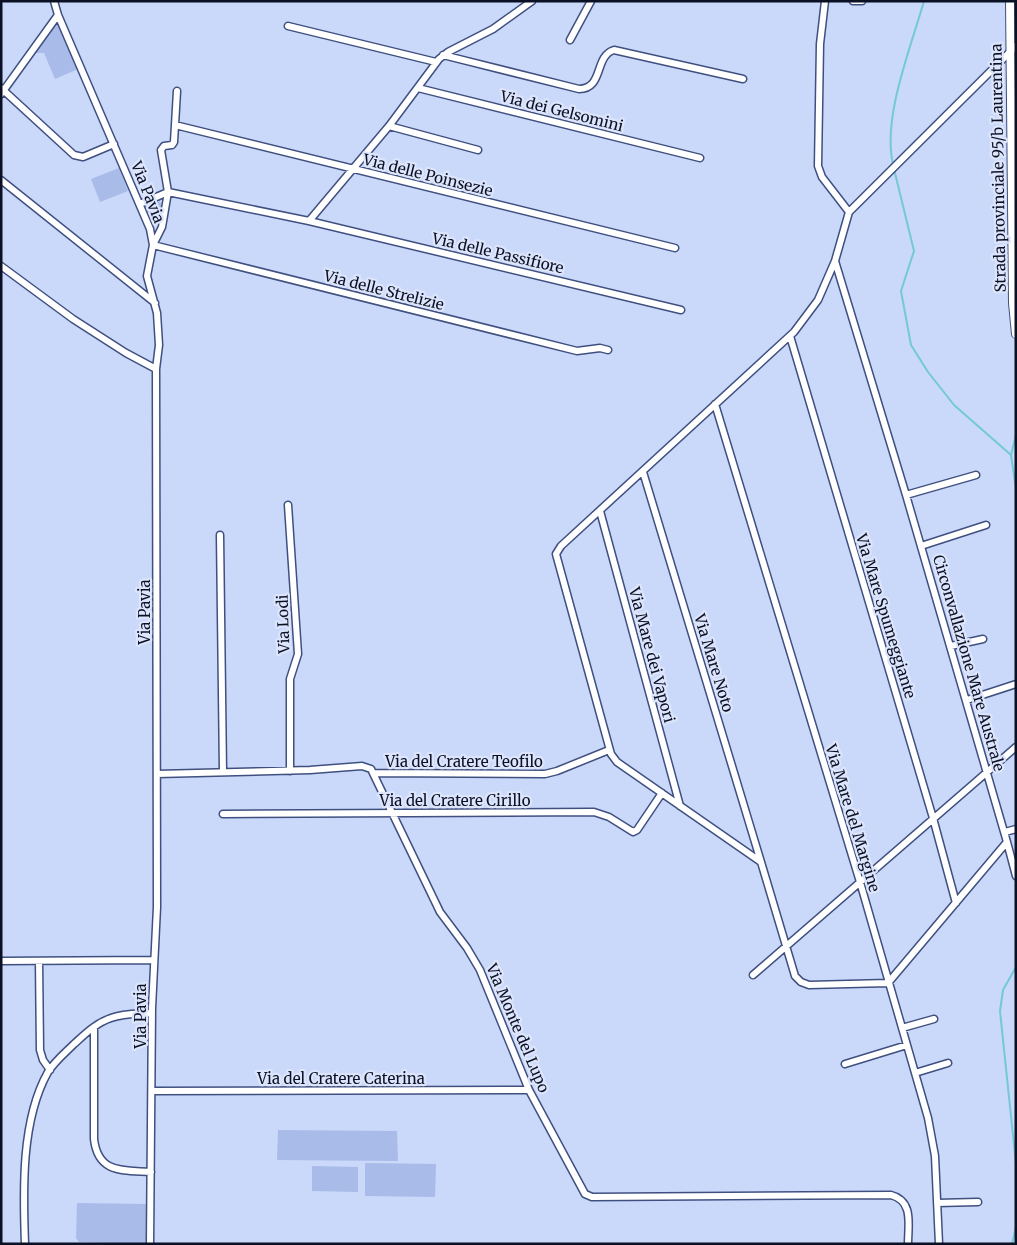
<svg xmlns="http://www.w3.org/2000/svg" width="1017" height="1245" font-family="Merriweather,serif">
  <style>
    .green { fill: #a9bbe8 }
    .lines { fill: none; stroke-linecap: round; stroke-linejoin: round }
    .stream { stroke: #73c9d6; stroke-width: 2 }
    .minor-casing { stroke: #3f5080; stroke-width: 9 }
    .major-casing { stroke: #3f5080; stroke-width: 10 }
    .minor { stroke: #fff; stroke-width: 6 }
    .major { stroke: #fff; stroke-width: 8 }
    .labels { text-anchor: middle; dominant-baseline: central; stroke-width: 4.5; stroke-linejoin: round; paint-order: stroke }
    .street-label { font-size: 15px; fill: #0b1125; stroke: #dce5fc }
  </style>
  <rect width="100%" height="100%" fill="#cad8fa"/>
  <path class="green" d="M58,21l20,48 -23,10 -11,-26h-10z
    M119,168l9,23 -28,11 -9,-23z
    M156,200l4,2 4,6 -4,14 -4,4 -5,-1 -6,-17 1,-3z
    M278,1130l119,1 1,30 -121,-1z
    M365,1163l71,1 -1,33 -70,-1z
    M312,1166l46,1v25l-46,-1z
    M77,1203l69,1v40l-67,-2 -3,-4z"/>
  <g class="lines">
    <path class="stream" d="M893,164c-11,-46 18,-117 31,-163
      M894,169l20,82 -13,40 10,54 17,27 26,33 57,50 5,34
      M1011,455l5,-20
      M1016,967l-13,23 -3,21 16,153
      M1012,1244l4,-17"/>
    <g class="minor-casing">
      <path id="minor" d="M54,1l4,14 92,214 3,16 -6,31 10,37 2,32 -3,24 1,538 -5,101 -2,236
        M825,1l-5,43 -2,122 4,11 27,35
        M853,1h9
        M288,26l148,36
        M570,40l21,-39
        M443,55l136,34c25,0 15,-33 35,-39l129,29
        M1,88l73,67 9,2 31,-13
        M418,88l282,70
        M1,94l57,-79
        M175,125l500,123
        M389,126l89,24
        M1,180l154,123
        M168,192l141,29 80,-95 50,-67 9,-7 45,-23 39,-28
        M140,204l28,-12
        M309,221l372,89
        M153,245l424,106 23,-3 8,2
        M153,245l9,-18 6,-35 -7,-42 3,-4 8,-1 2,-3 3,-51
        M835,261l-17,39 -24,32 -233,214 -5,8 55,200 6,8 144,100 34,114 6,6 8,3 79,-2 119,-141 -101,-347 -71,-234 14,-49 167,-166
        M1,266l72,53 53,34 30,16
        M790,336l143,482 23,85
        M715,404l145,478 68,236 7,38 4,88
        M643,472l118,390
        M906,495l70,-20
        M288,505l10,149 -8,25v92
        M600,511l80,295
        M220,535l3,237
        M921,546l65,-21
        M951,646l32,-7
        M967,700l49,-16
        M374,773l171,1 12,-3 52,-21
        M157,774l153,-4 52,-4 9,3 69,143 27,36 13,22 49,120 56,104 7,3 299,-2c23,6 17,30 17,49
        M223,814l371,-2 15,5 24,15 4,-2 25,-37
        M1005,832l11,-3
        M1007,842l9,34
        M1,961l152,-1
        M39,961l1,89 3,10 7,10
        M753,975l263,-228
        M94,1027v112c4,35 29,31 57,33
        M902,1028l32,-9
        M845,1064l62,-19
        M915,1073l33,-10
        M152,1091l377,-1
        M937,1203l41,-1
        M25,1244c-2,-54 -4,-124 23,-172 7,-11 17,-19 26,-28 11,-10 22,-21 37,-26 13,-5 27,-4 41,-5"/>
    </g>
    <g class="major-casing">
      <path id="major" d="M1010,1l3,302 3,31"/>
    </g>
    <use href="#minor" class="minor"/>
    <use href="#major" class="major"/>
  </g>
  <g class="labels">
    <g class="street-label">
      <text transform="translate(562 111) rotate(14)">Via dei Gelsomini</text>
      <text transform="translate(998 168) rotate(-91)">Strada provinciale 95/b Laurentina</text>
      <text transform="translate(428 175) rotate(14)">Via delle Poinsezie</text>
      <text transform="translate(148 192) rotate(68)">Via Pavia</text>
      <text transform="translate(498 253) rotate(13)">Via delle Passifiore</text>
      <text transform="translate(384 290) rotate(14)">Via delle Strelizie</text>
      <text transform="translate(144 612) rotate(-90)">Via Pavia</text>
      <text transform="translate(886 616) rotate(73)">Via Mare Spumeggiante</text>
      <text transform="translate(283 624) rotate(-92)">Via Lodi</text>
      <text transform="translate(652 655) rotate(75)">Via Mare dei Vapori</text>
      <text transform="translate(714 663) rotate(73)">Via Mare Noto</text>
      <text transform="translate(969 663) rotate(74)">Circonvallazione Mare Australe</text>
      <text x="464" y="761">Via del Cratere Teofilo</text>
      <text x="455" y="800">Via del Cratere Cirillo</text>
      <text transform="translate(853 818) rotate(73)">Via Mare del Margine</text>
      <text transform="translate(140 1016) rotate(-90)">Via Pavia</text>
      <text transform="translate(518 1028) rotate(67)">Via Monte del Lupo</text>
      <text x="341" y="1078">Via del Cratere Caterina</text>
    </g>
  </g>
  <rect width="1017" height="1245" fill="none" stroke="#0b1125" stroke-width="5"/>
</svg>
